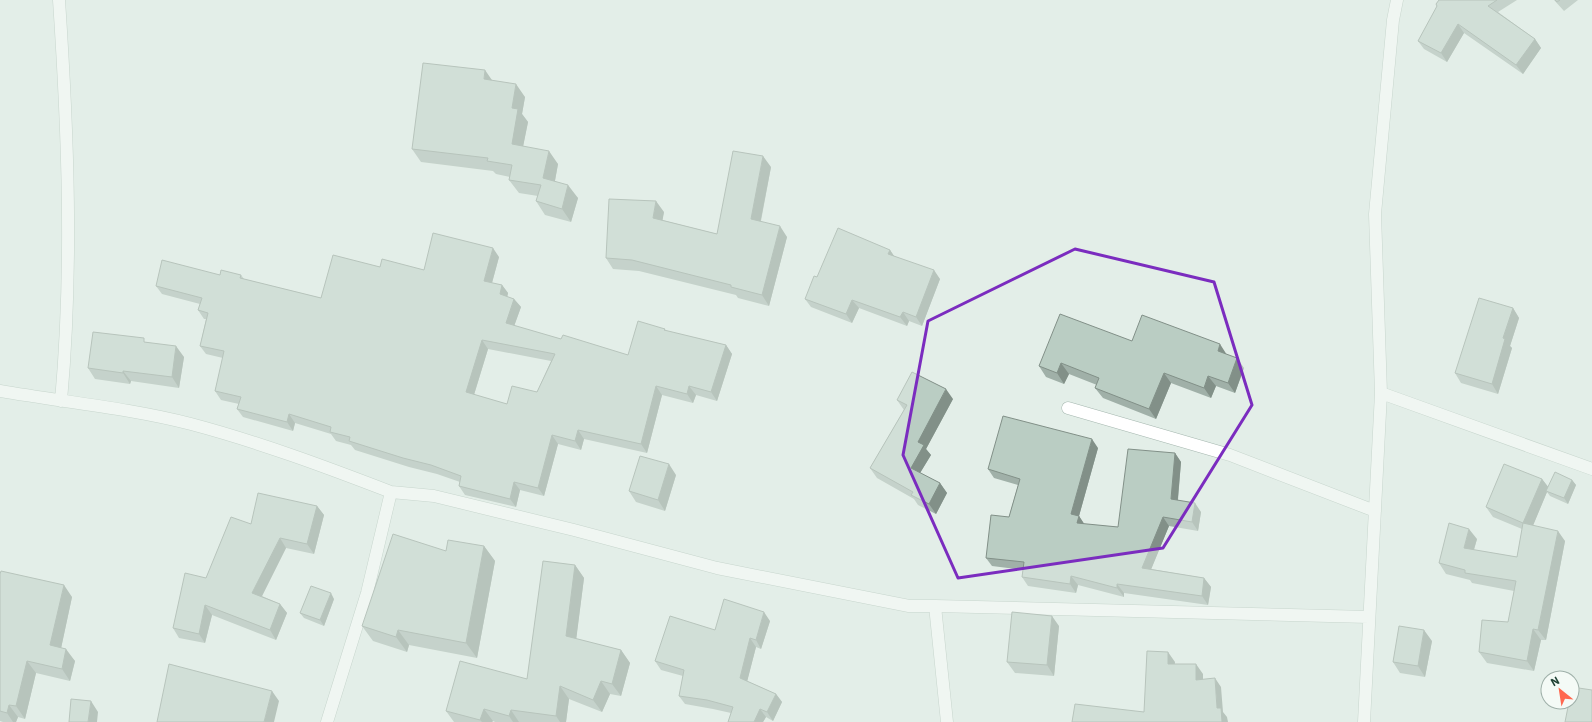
<svg xmlns="http://www.w3.org/2000/svg" width="1592" height="722" font-family="'IBM Plex Sans',sans-serif">
  <style>
    .lines { fill: none; stroke-linecap: round; stroke-linejoin: round }
    .street-casing { stroke: #a5b7af; stroke-width: 13 }
    .street { stroke: #fff; stroke-width: 12 }
    .wall { fill: #a0b0a8; fill-rule: evenodd }
    .shaded-wall { fill: #829088 }
    .building { fill: #bacdc3; stroke: #829088; fill-rule: evenodd }
    .marked { fill: none; stroke: #7b2cbf; stroke-width: 3; stroke-linejoin: round }
  </style>
  <rect width="100%" height="100%" fill="#e3eee8"/>
  <g class="lines">
    <g class="street-casing">
      <path id="street" d="M59,0c9,134 14,268 2,401
        M0,391c63,11 129,17 191,33 68,18 135,43 200,68l-24,101 -40,129
        M1381,393l211,76
        M1068,408l162,47 145,56
        M391,492l43,4 140,34 143,38 192,38h26l12,116
        M935,606l434,11
        M1364,722l17,-329 -6,-179 18,-194 4,-20"/>
    </g>
    <use href="#street" class="street"/>
  </g>
  <path class="wall" d="M1439,0h78l-19,12 37,27 6,9 -18,26 -59,-41 -17,29 -23,-13 -6,-8 19,-34 -1,-3z
    M1554,0h24l-14,11z
    M491,80l34,17 -3,17 6,8 -5,24 35,18 -3,17 23,17 -7,24 -26,-7 -9,-14 2,-5 -19,-3 -10,-13 1,-3 -14,-3 -3,-3 -72,-9 -9,-13z
    M771,167l-10,54 26,16 -18,69 -31,-8 -2,-3 -97,-24 -26,-2 -7,-11 58,-46 -2,8 55,14z
    M890,250l4,6 46,23 -18,47 -13,-5 -2,5 -48,-18 -7,15 -41,-16 -6,-8 12,-22z
    M499,257l-7,26 10,2 6,8 -1,4 7,2 7,8 -7,19 47,13 67,16 37,-26 1,2 60,14 6,9 -15,47 -21,-6 -3,8 -31,-8 -15,58 -63,-14 -3,11 -23,-6 -14,52 -24,-6 -4,17 -51,-12 -6,-9 1,-4 -23,-8 -28,-7 -54,-17 -4,-5 -15,-4 -5,-7 -36,-11 -2,8 -50,-14 -6,-8 2,-5 -18,-4 -6,-9 8,-33 -17,-4 -6,-8 6,-27h-2l-6,-9 2,-6 -38,-10 -6,-8 85,-11 3,4 77,19 59,-31 44,3zM488,349l63,12 -14,31 -30,12 -33,-9z
    M1513,308l6,10 -9,28 2,2 -14,46 -37,-11 -6,-10z
    M1132,341l95,14 17,13 -9,25 -19,-7 -5,12 -40,-15 -15,36 -53,-21 -8,-10 2,-3 -28,-11 -5,10 -18,-7 -7,-11z
    M147,342l37,15 -5,31 -48,-7 -1,3 -35,-5 -7,-11z
    M953,399l-27,50 5,6 -11,18 20,10 7,10 -11,21 -18,-9 -4,-6 -37,-21 -7,-10 34,-58 -7,-10z
    M1098,448l-19,68 5,8 34,3 57,-74 6,9 -3,38 23,12 -3,19 -29,-5 -18,43 53,9 7,9 -3,18 -84,-12v4l-46,-12 -2,8 -48,-7 -6,-9 1,-7 -31,-4 -6,-8 23,-41 9,-32 -24,-7 -6,-9z
    M676,475l-11,36 -29,-9 -7,-11z
    M1542,479l6,8 24,-7 4,5 -8,19 -18,-8 -3,-4 -14,33 32,16 -19,99h-5l-7,31 -47,-8 -8,-11 29,-30 6,-31 -42,-8 -2,-3 -24,-6 -7,-11 38,-24 -3,11 43,7 5,-28 -29,-12 -7,-10z
    M317,506l7,9 -10,39 -28,-6 -24,48 18,8 7,9 -11,27 -64,-25 -7,28 -26,-5 -6,-10 33,-50 45,-54z
    M484,546l11,15 -18,97 -68,-13 -2,7 -34,-11 -11,-15 84,-75z
    M575,565l9,13 -8,61 45,11 9,13 -9,33 -11,-2 -8,18 -33,-13 -3,23h-71l-2,-1 -1,1h-38l-8,-11 81,-32z
    M0,574l72,23 -11,51 14,13 -5,20 -34,-8 -11,46 -7,-2 -2,5h-13l-3,-1z
    M334,599l-10,27 -20,-8 -4,-5z
    M770,621l-9,28 -5,-2 -9,34 29,13 6,8 -9,19 -7,-4 -3,5h-35l3,-9 -18,-4 -28,-5 -6,-8 4,-20 -22,-6 -6,-9 60,-31z
    M1059,626l-5,50 -39,-3 -8,-11z
    M1432,641l-7,36 -25,-4 -7,-11z"/>
  <path class="shaded-wall" d="M1458,24l6,9 -17,29 -6,-9z
    M1535,39l6,9 -18,26 -7,-9z
    M485,70l9,13 -10,-4z
    M516,84l9,13 -3,17 6,8 -7,35 -9,-13v-36z
    M549,151l9,13 -5,27 -10,-13z
    M763,156l8,11 -12,62 -8,-10z
    M568,185l10,13 -7,24 -9,-13z
    M656,201l8,11 -3,17 -8,-11z
    M780,226l7,11 -18,69 -7,-11z
    M493,248l6,9 -9,33 -6,-9z
    M890,250l6,9 -8,-5z
    M934,270l6,9 -18,47 -6,-9z
    M502,285l6,8 -2,10 -6,-9z
    M514,299l7,8 -9,25 -6,-9z
    M852,300l7,8 -7,15 -6,-9z
    M1513,308l6,10 -9,28 2,2 -14,46 -6,-10 11,-46z
    M903,312l6,9 -2,5 -7,-9z
    M482,340l6,9 -16,52 -6,-9z
    M1220,344l7,11 -9,-4z
    M726,345l6,9 -15,47 -6,-9z
    M176,346l8,11 -5,31 -7,-11z
    M1237,358l7,10 -9,25 -7,-10z
    M1061,363l8,11 -5,10 -7,-11z
    M123,371l8,10 -1,3 -7,-11z
    M1164,373l7,10 -15,36 -7,-10z
    M1208,376l8,10 -5,12 -7,-10z
    M656,386l6,9 -15,58 -6,-9z
    M689,386l7,9 -3,8 -6,-9z
    M946,389l7,10 -27,50 5,6 -14,23 -6,-10 7,-26z
    M289,414l6,9 -2,8 -6,-9z
    M578,430l6,9 -3,11 -6,-9z
    M552,435l6,9 -14,52 -6,-8z
    M1092,439l6,9 -19,68 6,9 -2,7 -12,-18z
    M1175,453l6,9 -4,46 -6,-9z
    M669,464l7,11 -11,36 -7,-11z
    M1542,479l7,9 -3,3 1,1 -17,41 -7,-10z
    M1572,480l4,5 -8,19 -4,-6z
    M514,482l6,8 -4,17 -6,-8z
    M940,483l7,10 -11,21 -7,-10z
    M1195,503l6,9 -3,19 -6,-9z
    M317,506l7,9 -10,39 -7,-10z
    M1163,517l6,9 -21,51 -6,-9z
    M1469,529l8,10 -6,20 -7,-11z
    M1558,531l7,10 -19,99 -8,-10z
    M280,538l6,10 -27,54 -7,-9z
    M484,546l11,15 -18,97 -11,-15z
    M575,565l9,13 -9,71 -9,-13z
    M1071,576l7,9 -2,8 -6,-9z
    M1204,578l7,9 -3,18 -6,-9z
    M1117,584l7,9v4l-7,-9z
    M64,585l8,12 -13,61 -9,-13z
    M331,593l3,6 -10,27 -4,-6z
    M280,604l7,9 -11,27 -6,-10z
    M205,605l7,10 -7,28 -6,-9z
    M764,612l6,9 -9,28 -5,-9z
    M1052,616l7,10 -5,50 -7,-11z
    M1533,629l8,11 -7,31 -7,-10z
    M398,630l11,15 -2,7 -11,-15z
    M1424,630l8,11 -7,36 -7,-11z
    M750,638l6,9 -10,39 -6,-8z
    M66,649l9,12 -5,20 -8,-12z
    M621,650l9,13 -9,33 -9,-12z
    M1168,652l7,10 -1,11 -6,-9z
    M27,661l9,12 -11,46 -9,-13z
    M1196,664l7,10v15l-7,-9z
    M1215,678l6,9 2,25 4,5 1,5h-6l-5,-14z
    M601,681l9,13 -8,18 -9,-12z
    M560,686l9,13 -3,23h-6l-4,-6z
    M272,691l7,10 -5,21h-10z
    M776,694l6,8 -9,19 -6,-9z
    M91,701l7,11 -1,10h-9z
    M9,705l9,12 -2,5h-3l-6,-9z
    M484,709l9,12 -1,1h-10l-2,-2z
    M760,709l6,8 -3,5h-9z
    M511,710l8,12h-6l-4,-6z"/>
  <path class="building" d="M1439,0h58l-9,6 47,33 -19,26 -58,-41 -17,29 -23,-12 19,-35 -1,-2z
    M1555,0h5l-3,2z
    M423,63l62,7 -1,9 32,5 -4,24 6,1 -6,35 37,7 -6,27 25,7 -6,24 -26,-8 5,-16 -32,-5 3,-15 -25,-4 1,-3 -76,-9z
    M733,151l30,5 -12,63 29,7 -18,69 -31,-8v-2l-99,-25 -26,-2 3,-59 47,2 -3,17 64,16z
    M838,228l52,22 -2,4 46,16 -18,47 -13,-5 -3,5 -48,-17 -6,14 -41,-15 9,-23 3,1z
    M433,233l60,15 -9,33 18,4 -2,9 14,5 -8,24 55,16 2,-4 65,20 10,-34 27,8 -1,1 62,15 -15,47 -22,-6 -2,8 -31,-8 -15,58 -63,-14 -3,11 -23,-6 -14,53 -24,-6 -4,17 -51,-13 2,-10 -30,-11 -28,-7 -54,-17 1,-4 -20,-5 1,-5 -42,-13 -2,8 -50,-13 4,-12 -26,-6 9,-40 -24,-5 8,-33 -10,-3 4,-12 -46,-12 6,-26 58,15 1,-5 20,5 -1,3 81,20 12,-43 47,12 2,-8 42,11zM482,340l73,14 -18,38 -25,-6 -5,18 -41,-12z
    M1479,298l34,10 -10,30 2,1 -13,45 -37,-11z
    M1060,314l72,27 10,-26 78,29 -2,7 19,7 -9,25 -20,-7 -4,12 -40,-15 -15,36 -54,-21 4,-10 -38,-15 -4,10 -18,-7z
    M93,332l51,6v4l32,4 -4,31 -49,-6v2l-35,-5z
    M912,372l34,17 -28,53 6,3 -13,23 29,15 -11,21 -18,-9 2,-3 -43,-24 37,-63 -10,-5z
    M1003,416l89,23 -21,75 8,2 -2,7 41,4 10,-78 47,4 -4,46 24,4 -3,19 -29,-5 -21,51 62,10 -2,18 -85,-12v4l-46,-12 -1,8 -48,-7 2,-15 -38,-4 5,-43 18,2 11,-38 -32,-10z
    M640,456l29,8 -11,36 -29,-9z
    M1504,464l38,15 -19,44 -37,-16z
    M1555,472l17,8 -8,18 -18,-7z
    M258,493l59,13 -10,38 -27,-6 -28,55 28,11 -10,26 -65,-25 -6,29 -26,-6 12,-55 21,5 25,-61 20,7z
    M1449,523l20,6 -5,19 53,9 6,-34 35,8 -20,99 -5,-1 -6,32 -48,-9 3,-32 26,2 8,-41 -51,-8v-3l-26,-7z
    M393,534l53,17 2,-11 36,6 -18,97 -68,-13 -2,7 -34,-11z
    M543,561l32,4 -9,71 55,14 -9,34 -11,-3 -8,19 -33,-14 -4,30 -45,-6 -2,6 -25,-7 -4,11 -34,-9 14,-50 67,18z
    M1,571l63,14 -14,60 16,4 -4,20 -35,-8 -11,45 -7,-1 -2,8 -7,-2v-137z
    M311,586l20,7 -11,27 -20,-7z
    M724,599l40,13 -8,28 -6,-2 -10,40 36,16 -9,18 -7,-3 -6,13h-26l5,-15 -26,-7 -28,-4 5,-26 -29,-9 15,-45 45,14z
    M1012,612l40,4 -5,49 -40,-3z
    M1399,626l25,4 -6,36 -25,-4z
    M1147,651l21,1v12h28v16l19,-2 2,30h4l1,14h-150l3,-18 69,8z
    M169,664l103,27 -8,31h-107z
    M1572,687l20,3v32h-27l4,-20h3z
    M71,699l20,2 -3,21h-19z"/>
  <path d="M0 0H1592V722H0ZM1075,249l139,33 38,123 -89,143 -205,30 -55,-123 25,-134z" fill="#e3eee8" fill-opacity=".55" fill-rule="evenodd"/>
  <path class="marked" d="M1075,249l139,33 38,123 -89,143 -205,30 -55,-123 25,-134z"/>
  <g transform="translate(1560 690) rotate(330)"><circle r="19" fill="#f4faf6" stroke="#9fb0a9"/>
  <path d="M0-3L7 15L0 10L-7 15Z" fill="#ff6850"/>
  <text y="-6" font-size="11" font-weight="bold" text-anchor="middle" fill="#204235">N</text>
  </g>
</svg>
